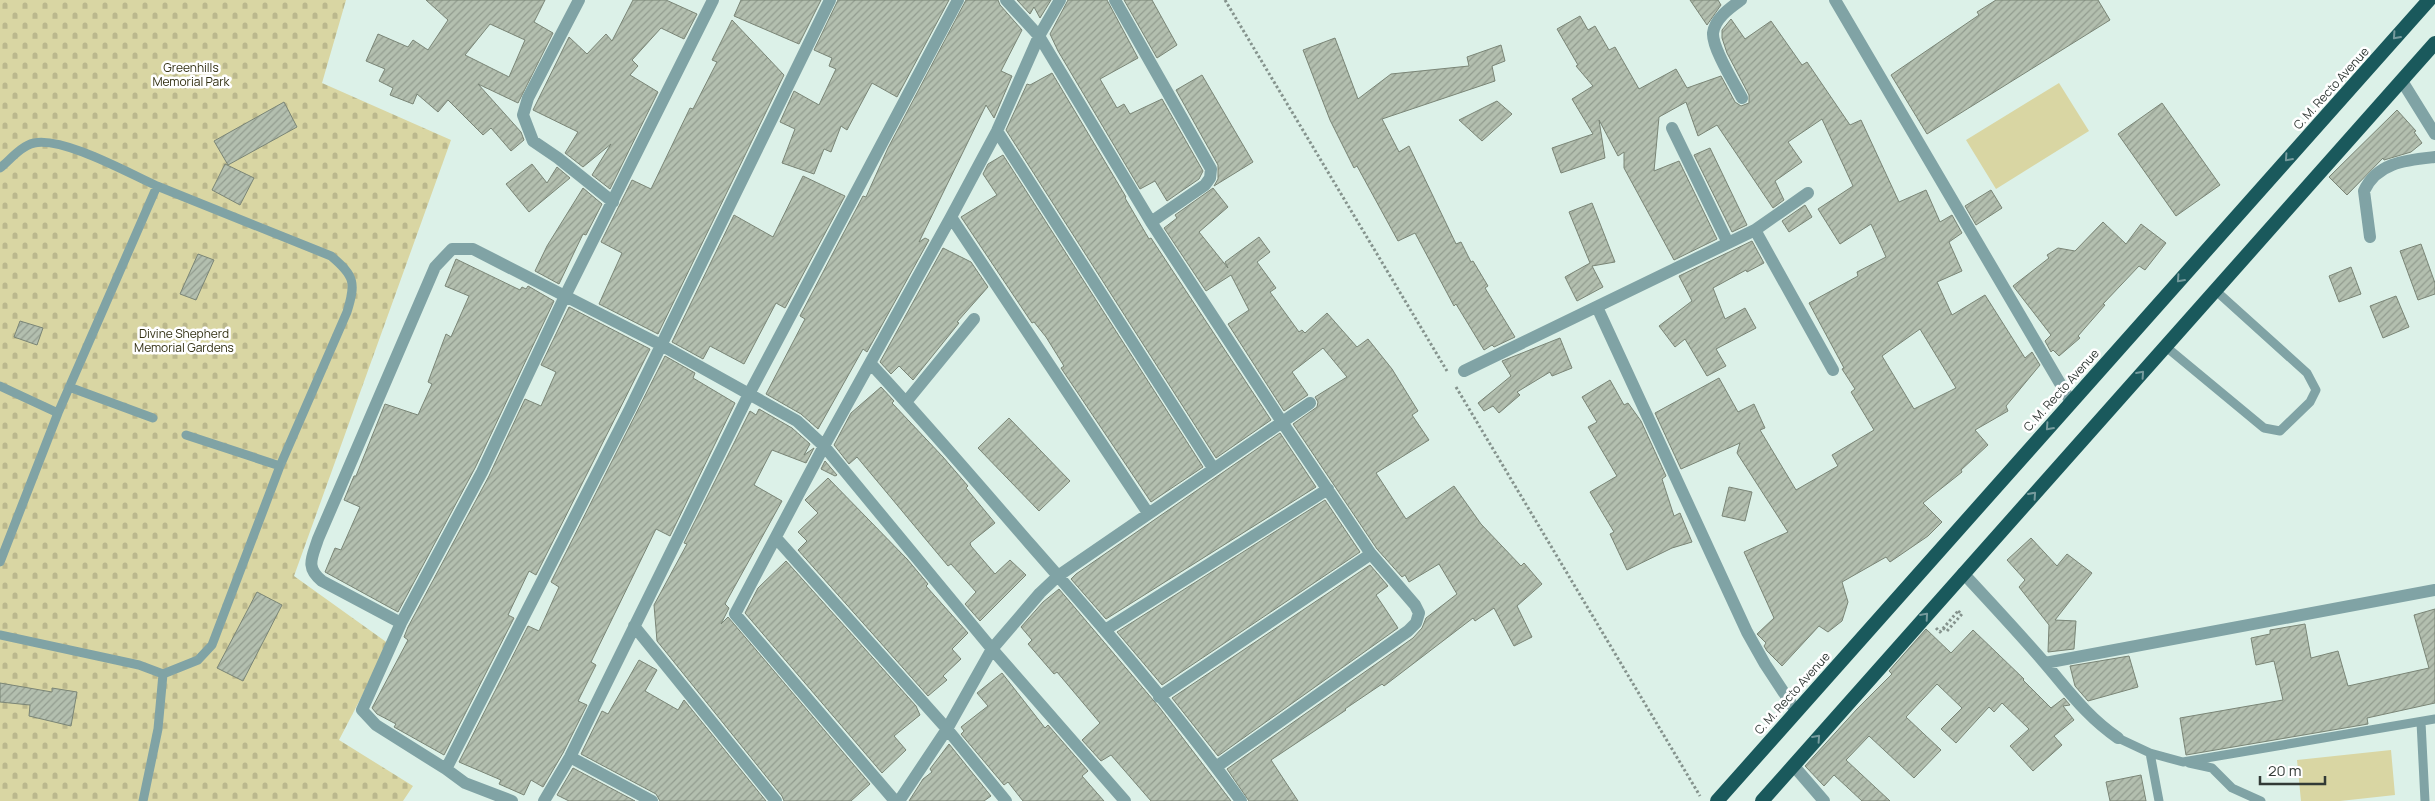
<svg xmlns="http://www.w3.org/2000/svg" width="2435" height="801" font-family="Manrope,sans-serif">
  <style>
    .cemetery { fill: url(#cemetery-stones) }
    .pitch { fill: #d9d6a3 }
    .building { fill: url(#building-hatch); stroke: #7a8576; fill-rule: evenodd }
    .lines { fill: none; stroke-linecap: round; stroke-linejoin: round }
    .path { stroke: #85938d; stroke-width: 3; stroke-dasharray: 2.5 2.5; stroke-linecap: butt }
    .service { stroke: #80a3a5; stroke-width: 9 }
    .minor { stroke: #80a3a5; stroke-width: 12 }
    .trunk { stroke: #1a595c; stroke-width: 14 }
    .oneway { stroke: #769b9d }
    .labels { text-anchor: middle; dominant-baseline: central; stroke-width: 5; stroke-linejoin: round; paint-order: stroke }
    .park-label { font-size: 12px; fill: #333114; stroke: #fff }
    .street-label { font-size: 12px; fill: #323a36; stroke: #fff }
  </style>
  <defs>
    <pattern id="cemetery-stones" width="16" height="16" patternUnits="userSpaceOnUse" patternTransform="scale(1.25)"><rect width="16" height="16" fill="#d9d6a3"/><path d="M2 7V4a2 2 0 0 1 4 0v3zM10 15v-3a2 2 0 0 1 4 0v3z" fill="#bbb88d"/></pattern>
    <pattern id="building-hatch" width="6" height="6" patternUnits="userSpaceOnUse" patternTransform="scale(1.25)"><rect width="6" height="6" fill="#b3bfaf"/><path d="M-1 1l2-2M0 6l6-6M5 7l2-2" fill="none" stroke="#929c8f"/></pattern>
  </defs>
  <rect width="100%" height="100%" fill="#dcf1e8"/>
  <path class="cemetery" d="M0,0h346l-24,83 129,57 -157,436 95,68 -50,96 74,46 -10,15h-403z"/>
  <path class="pitch" d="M2059,83l30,48 -93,58 -30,-49z
    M2391,750l4,45 -55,6h-39l-4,-41z"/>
  <path class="building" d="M426,0h119l-11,22 19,11 -35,70 -40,-19 43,48 3,8 -13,11 -20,-23 -8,7 -35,-35 -10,12 -21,-18 -4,10 -23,-9 3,-7 -14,-7 6,-12 -19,-8 12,-27 30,13 5,-7 15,10 20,-30zM490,24l35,16 -16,37 -44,-22z
    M633,0h33l31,14 -13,25 -23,-11 -29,32 6,6 -8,9 28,17 -48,97 -18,-14 19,-31 -28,23 -18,-14 13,-21 -45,-22 36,-73 18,17 19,-20 6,7z
    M741,0h80l-22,44 -65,-28z
    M838,0h111l-52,97 -25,-14 -25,47 -6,-4 -10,26 -7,-3 -10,25 -32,-11 13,-34 -15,-7 14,-31 25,14 17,-36 -7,-3 3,-8 -18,-8z
    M966,0h32l2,5 22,25 -21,41 11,5 -18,42 -8,-13 -67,137 6,-4 4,2 -62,112 -4,-3 -45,80 -17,-15 -35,-20 39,-75 -5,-3 63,-120 3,1 22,-49z
    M1017,0h34l-11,18 -6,-11 -4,7z
    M1068,0h39l31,58 -38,21 17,29 7,-4 6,10 32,-15 41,72 -4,8 -32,22 -12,-20 -15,8 -82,-138 -8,-17z
    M1124,0h28l25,45 -20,13z
    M1690,0h28l3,5 -14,20z
    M1996,0h102l12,20 -183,114 -36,-59 88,-60 -2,-3z
    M1580,16l8,14 7,-4 14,24 6,-3 24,42 37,-20 11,19 34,-12 14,26 6,4 8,-3v-8l-22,-42 -5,-15v-8l9,-11 14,20 26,-18 31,44 5,-3 43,63 11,-5 38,82 27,-12 14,32 12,-7 10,18 -13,9 13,29 -25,11 15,33 33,-20 40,63 7,-6 8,13 -34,41 2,5 -33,19 13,15 -27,25 1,2 -39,31 19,19 -14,14 -38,26 -4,-5 -44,25 6,20 -6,19 -14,11 -9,-6 -37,40 -15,-15 -3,-5 2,-3 -9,-9 17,-16 -30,-66 44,-20 -51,-79 3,-10 -59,26 -26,-56 64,-35 19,34 16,-8 11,24 -5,2 36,60 42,-24 -6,-11 42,-25 -23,-38 4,-3 -13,-20 2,-1 -35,-65 49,-27 -1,-4 29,-15 -15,-33 -31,20 -22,-35 35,-23 -31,-67 -34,23 14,20 -27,19 9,19 -11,8 -56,-83 -19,11 -12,-34 -27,15 -5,54 25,-10 38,78 -43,21 -50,-92v-16l-6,4 -19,-36 6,38 -44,15 -9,-25 41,-14 -21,-35 21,-13 -17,-20 2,-1 -21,-36zM1920,329l36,59 -42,21 -32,-53z
    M732,20l52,55 -126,259 -59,-30 23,-51 -21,-11 31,-62 19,9 39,-81 3,1 24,-47 -5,-2z
    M1335,38l23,61 33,-25 78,-8 -2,-9 34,-12 4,16 -13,5 3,15 -113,38 17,33 10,-6 47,98 5,-2 10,20 2,-1 15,25 -3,2 30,49 -21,10 -2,-2 -8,5 -28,-46 -2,2 -39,-73 -17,8 -41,-75 -3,2 -24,-48 -27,-70z
    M1052,73l74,124 -1,1 24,41 2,-1 120,182 -55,38 -210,-328 21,-46 3,1z
    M1202,75l51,87 -39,24 4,-7v-14l-42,-75z
    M1497,101l15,13 -30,27 -23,-21z
    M284,102l13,25 -69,38 -14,-24z
    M2162,103l58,82 -44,31 -58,-82z
    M2397,110l19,21 -2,1 8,11 -11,9 -27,8 -1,-2 -36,37 -18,-18z
    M1710,148l37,77 -15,7 -38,-77z
    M1003,155l200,312 -52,35 -90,-134 3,-2 -18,-29 -12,-15 -2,1 -71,-106 36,-22 -14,-21 5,-10z
    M225,164l29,14 -14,27 -28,-15z
    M532,164l15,19 10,-16 13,11 -41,34 -23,-28z
    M803,176l42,20 -60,112 -9,-5 -32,61 -34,-18 -7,13 -31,-17 62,-127 39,22z
    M583,188l19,16 -16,31 -3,-1 -24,50 -24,-13 12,-25z
    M1213,188l15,19 -29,25 29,36 -3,-6 34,-25 11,15 -13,10 19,26 -6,4 29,40 3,-2 3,3 22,-20 30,34 11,-8 24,30 26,42 -6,4 17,25 -53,33 30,46 48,-33 27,38 40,42 3,-3 18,21 -25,22 15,31 -18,9 -20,-38 -19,13 -2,-3 -89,68 -2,-2 -37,25 1,1 -75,50 27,41h-49l-22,-32 186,-131 9,-10 4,-10 31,-24 -18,-30 -30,18 -4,-7 -3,2 -25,-28 -84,-125 24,-17 1,-5 -3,-5 32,-20 -24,-29 -31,24 16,23 -24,16 -56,-87 21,-14 -18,-35 -25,16 -42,-63 13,-10 -2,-3z
    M1991,190l11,18 -26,17 -11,-19z
    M1592,203l23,59 -23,4 11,21 -26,14 -12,-24 25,-14 -21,-51z
    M1805,205l7,12 -23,15 -7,-11z
    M2103,222l23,22 15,-20 25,19 -21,27 -6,-4 -36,38 2,1 -27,31 2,2 -21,18 -6,-6 -2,2 -6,-11 6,-6 -38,-49 36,-28 -2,-3 11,-7 17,3z
    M1752,241l12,22 -17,9 -1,-2 -33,18 12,31 20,-11 11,20 -40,21 10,17 -19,10 -22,-37 -10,8 -16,-21 33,-25 -13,-25z
    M2421,244l14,39v11l-17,6 -18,-49z
    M943,248l28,14 17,25 -31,35 2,1 -46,57 -14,-14 -8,8 -11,-12z
    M198,254l16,6 -18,40 -16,-6z
    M456,259l64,31 2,-3 4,2 2,-3 26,15 -79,167 -77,144 -73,-40 10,-24 6,2 19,-43 -16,-7 10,-24h2l29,-72 33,11 14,-31 -4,-2 18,-48 5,3 18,-41 -24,-10z
    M2351,267l10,27 -22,8 -10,-26z
    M2396,296l13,31 -26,11 -13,-32z
    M569,307l81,42 -114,226 -7,-4 -21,44 6,3 -70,137 -50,-28 2,-3 -19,-10 -5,-6 36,-68 -4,-3 4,-10 81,-151 36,-77 16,7 15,-34 -15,-7z
    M20,321l23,7 -6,17 -23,-8z
    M1560,338l12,30 -20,8 -2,-4 -33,20 3,3 -21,18 -6,-7 -9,5 -6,-8 33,-27 -9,-15z
    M665,356l30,17 -2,5 42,25 -65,133 -14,-7 -65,133 5,3 -18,36 9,4 -24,48 -20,34 -12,-7 -7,15 -25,-11 2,-4 -42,-18 69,-136 11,5 20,-44 -8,-5z
    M1610,380l14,25 4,-2 13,18 25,55 -4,3 12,37 6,-3 12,29 -20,6 -45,22 -17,-36 4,-2 -24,-40 27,-16 -29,-49 9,-5 -15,-25z
    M881,387l13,14 -2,2 51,54 25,29 -2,2 29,35 -25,20 1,3 24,28 15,-14 16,15 -46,46 -15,-17 11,-12 -25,-28 -3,2 -91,-109 -8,7 -15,-19 17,-32z
    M759,409l33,19 18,16 -6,11 10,-7 -8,15 -34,-13 -18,35 28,16 -57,103 4,4 -8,16 7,-7 142,167 -19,17h-67l-2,-5 -125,-155 -3,-36 33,-61 -3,-1 66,-132 6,4z
    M1009,418l61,63 -31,30 -61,-63z
    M1280,433l36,54 -210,132 -35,-40 5,-5z
    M825,461l12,14 -2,1 -14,-7z
    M828,478l79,81 21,25 -2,2 42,47 -16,16 9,10 -18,17 4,4 -19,16 -130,-146 9,-9 -9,-9 20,-19 -13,-13z
    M1729,487l23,5 -7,29 -23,-5z
    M1325,500l35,52 -198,133 -45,-53z
    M2031,538l26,28 10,-12 25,19 -37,47 21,1 -2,28 -26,3 1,-27 -30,-38 6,-7 -18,-20z
    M786,561l130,145 4,9 -26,21 12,14 -24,23 -137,-160 13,-25z
    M1370,565l18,21 -12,9 22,33 -180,128 -46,-58z
    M1059,589l100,118 72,94h-80l-40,-46 -10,6 -19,-21 18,-17 -43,-51 -3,2 -26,-30 4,-4 -11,-13 22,-25z
    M257,592l25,13 -39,76 -26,-13z
    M2435,609v94l-68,15 1,6 -182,31 -6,-37 103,-18 -9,-39 -18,4 -5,-27 19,-4v-4l35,-6 6,34 27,-7 10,35 81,-18 -15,-53z
    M1926,629l25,24 22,-23 51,49 -1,1 28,28 13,-10 6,7 -7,1 11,14 -20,16 8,9 -29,26 -23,-25 19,-17 -27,-26 -8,9 -5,-5 -33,36 -15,-14 21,-21 -25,-24 -31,33 35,33 -27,28 -45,-42 -23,24 44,41h-28l-28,-26 -10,11 -19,-20 52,-57 35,-35 -3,-3z
    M2129,656l9,31 -50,14 -13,-15 -5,-20z
    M639,660l18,10 -12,21 33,19 6,-10 82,101h-106l-4,-7 -75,-40 21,-43 6,3z
    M1002,673l43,55 3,-3 40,46 -6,5 22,25h-81l-15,-19 -4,3 -43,-51 3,-3 -3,-4 27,-21 -11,-13z
    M0,683l52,9v-4l25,4 -6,34 -42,-10 1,-11 -30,-3z
    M949,744l42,52 -7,5h-75l14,-22 9,-7 -2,-3z
    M573,768l62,33h-66l-12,-6z
    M2141,775l5,26h-36l-4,-19z"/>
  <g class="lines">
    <path class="path" d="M1225,0l222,371
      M1456,387l244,409
      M1936,628l4,4 18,-21
      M1943,628l4,3 15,-17 -4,-3"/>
    <path class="service" d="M0,168c10,-8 21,-22 34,-25 30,-6 94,30 123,43l-99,227 -58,149
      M157,186l174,70c24,20 25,27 16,56l-67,154 -68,179 -14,15 -35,14
      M2165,346l99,82 16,3 30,-29 6,-12 -9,-17 -92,-83
      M0,386l58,27
      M69,387l84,31
      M186,435l94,31
      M0,635l139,30 24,9 -5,55 -15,72
      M2421,722l4,79
      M2118,738l32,15 33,9 252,-43
      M2150,753l9,48
      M2189,763l23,5 20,20 29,13"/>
    <path class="minor" d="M579,0l-51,98 -5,17 10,26 25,17 55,44
      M1006,0l33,36 112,186 131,200 89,132 44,51 4,8 -3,10 -8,8 -192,136
      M1115,0l96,169 -1,9 -5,7 -54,37
      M1741,0c-11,8 -26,18 -28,33 -1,15 21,50 29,65
      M1835,0l236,402
      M2402,81l33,53
      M1672,128l56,115
      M997,131l216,337
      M951,217l197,296
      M1755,230l78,140
      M2370,237l-6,-46c13,-29 43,-31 71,-34
      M1597,307l150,325 18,32 31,47
      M870,363c55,59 107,120 160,181 73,83 146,167 211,257
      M1464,371l291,-141 53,-37
      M906,402l68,-83
      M776,538l171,191 59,72
      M1963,573c27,29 54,58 80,88 26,30 43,55 75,77
      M401,623l-79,-42c-17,-14 -10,-23 -4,-42l117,-272 17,-18h21l188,96 88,49 48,27 27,25 168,203 133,152
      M634,626l142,175
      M1105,630l223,-141
      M2045,663l390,-73
      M1159,697l212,-143
      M570,757l82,44
      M1793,765l31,36
      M446,769l184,-360 200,-409
      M512,801l-47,-18 -19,-14 -70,-44 -14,-15 39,-87 81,-151 83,-176 148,-296
      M544,801l26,-44 179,-363 209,-394
      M895,801l-160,-187 89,-168 127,-229 46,-86 42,-95 21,-36
      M899,801l48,-72 45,-80 48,-56 18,-17 252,-173"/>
    <path class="trunk" d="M1717,801l712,-801
      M1762,801l673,-758"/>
  </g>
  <defs><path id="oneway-chevron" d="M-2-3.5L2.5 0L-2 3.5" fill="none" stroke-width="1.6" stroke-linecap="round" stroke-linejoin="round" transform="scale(1.25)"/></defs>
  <g class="oneway">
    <use href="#oneway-chevron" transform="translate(2396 36) rotate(132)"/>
    <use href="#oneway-chevron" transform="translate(2288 158) rotate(132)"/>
    <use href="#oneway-chevron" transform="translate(2180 279) rotate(132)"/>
    <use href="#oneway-chevron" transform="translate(2141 374) rotate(-48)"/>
    <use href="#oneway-chevron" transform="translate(2049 427) rotate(132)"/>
    <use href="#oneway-chevron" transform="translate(2033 495) rotate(-48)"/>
    <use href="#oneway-chevron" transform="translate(1925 616) rotate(-49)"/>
    <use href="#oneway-chevron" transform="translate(1817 738) rotate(-48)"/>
  </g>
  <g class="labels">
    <g class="park-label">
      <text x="191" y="67">Greenhills<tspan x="191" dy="14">Memorial Park</tspan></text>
      <text x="184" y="333">Divine Shepherd<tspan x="184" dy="14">Memorial Gardens</tspan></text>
    </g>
    <g class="street-label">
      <text transform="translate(2331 88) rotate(-48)">C. M. Recto Avenue</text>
      <text transform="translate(2061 390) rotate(-48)">C. M. Recto Avenue</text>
      <text transform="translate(1792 693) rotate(-48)">C. M. Recto Avenue</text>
    </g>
  </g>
  <path d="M2260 776v8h65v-8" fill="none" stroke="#323a36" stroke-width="2.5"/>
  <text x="2268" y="776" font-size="15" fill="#323a36" stroke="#ffffff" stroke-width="4" paint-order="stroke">20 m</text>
</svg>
